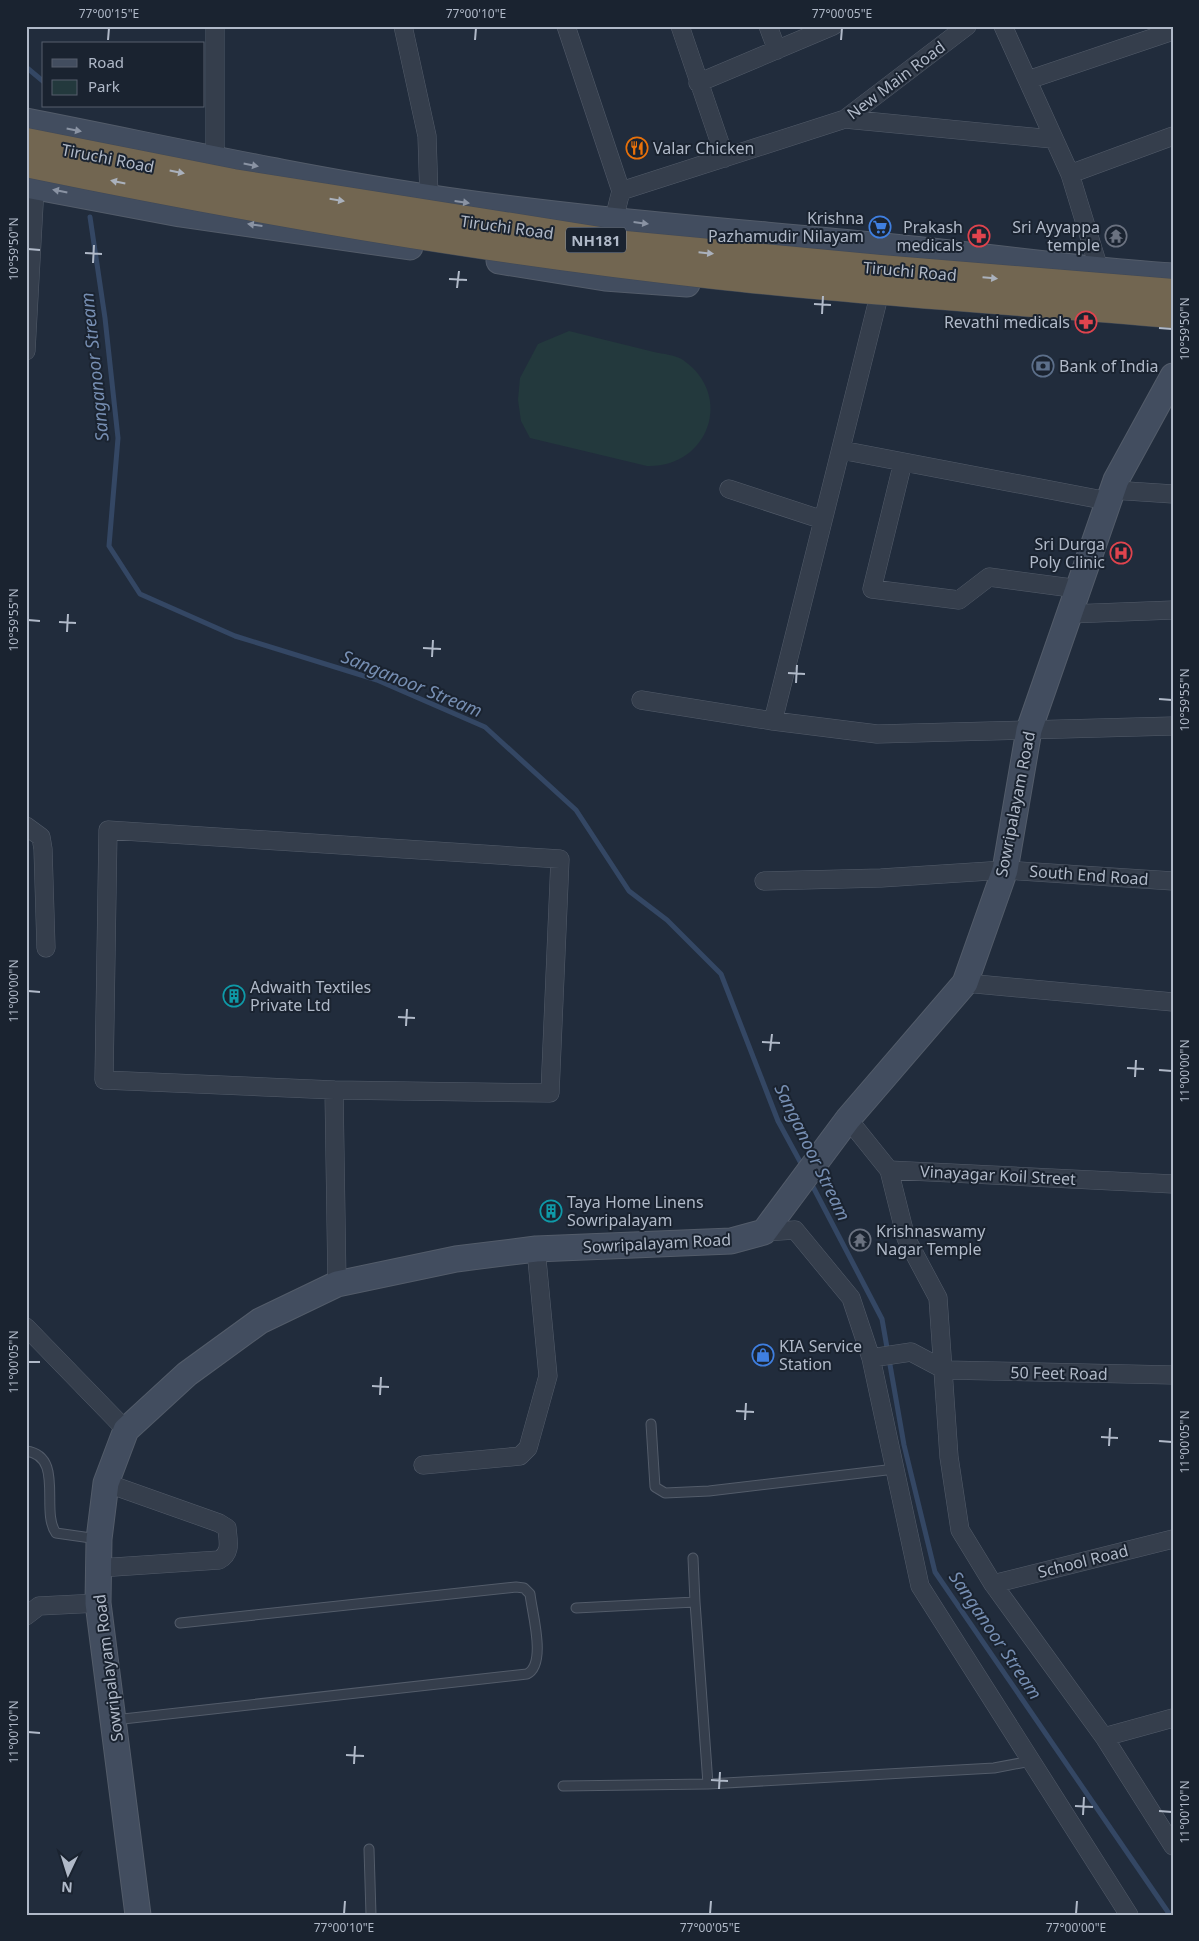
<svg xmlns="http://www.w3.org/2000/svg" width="1199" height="1941" font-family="'Noto Sans',sans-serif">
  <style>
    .green { fill: #23393d }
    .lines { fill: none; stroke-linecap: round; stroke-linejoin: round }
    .stream { stroke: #344764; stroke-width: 5 }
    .lane-casing { stroke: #535c6a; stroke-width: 11 }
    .street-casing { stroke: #535c6a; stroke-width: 19 }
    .secondary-casing { stroke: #535c6a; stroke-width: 27 }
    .lane { stroke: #353e4c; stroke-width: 9 }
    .street { stroke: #353e4c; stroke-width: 18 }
    .secondary { stroke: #424d5f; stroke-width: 25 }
    .highway-bridge-casing { stroke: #404957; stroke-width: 29; stroke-linecap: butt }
    .highway-bridge { stroke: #726651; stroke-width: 28 }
    .oneway { fill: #8a93a3 }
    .oneway2 { fill: #aab1bc }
    .ticks { fill: none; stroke: #b0b9c8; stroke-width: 2 }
    .labels { text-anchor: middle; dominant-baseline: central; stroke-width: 4; stroke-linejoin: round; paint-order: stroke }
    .shield { fill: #1a2330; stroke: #838c9a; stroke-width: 1 }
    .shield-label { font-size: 15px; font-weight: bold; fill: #b0b9c8 }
    .street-label { font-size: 16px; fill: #b0b9c8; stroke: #1a2330 }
    .poi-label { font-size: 16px; fill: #b0b9c8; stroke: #1a2330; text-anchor: start }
    .water-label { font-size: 18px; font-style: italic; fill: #768eb2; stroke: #1a2330 }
    .neatline { fill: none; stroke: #b0b9c8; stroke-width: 2 }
    .ticks-label { font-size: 12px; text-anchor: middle; fill: #b0b9c8 }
  </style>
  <rect width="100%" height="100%" fill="#212c3c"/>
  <path class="green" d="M569,331c28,7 57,14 85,21 9,2 22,3 29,8 52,36 25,108 -36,106l-117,-28 -9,-17 -3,-21 2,-22 18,-34z"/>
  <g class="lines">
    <path class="stream" d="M26,67l18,15
      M90,217l15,101 13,120 -9,108 31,48 95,42 142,44 108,47 91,83 53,81 38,29 54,54 57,147 25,46
      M810,1181l72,138 22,126 31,127 235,343"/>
    <g class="lane-casing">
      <path id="lane" d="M651,1424l4,63 10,6 44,-2 186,-22
        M26,1451c39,5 14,60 30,82l42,6
        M693,1558l2,44
        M576,1608l119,-6 13,182
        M114,1720l413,-46c20,-10 5,-61 3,-80l-6,-6 -8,-1 -336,36
        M563,1786l145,-2 286,-16 37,-7
        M369,1849l2,66"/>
    </g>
    <g class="street-casing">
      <path id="street" d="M403,26l24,110 2,61
        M566,26l55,165
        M680,26l45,132
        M768,26l9,24
        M1003,26l67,148 30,98
        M1028,80l145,-49
        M698,83l135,-57
        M845,119l207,20
        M215,158v-132
        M1070,174l103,-38
        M611,231l10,-40 224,-72 122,-93
        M26,351l9,-165
        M841,450l267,51
        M903,462l-31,127 87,11 30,-23 90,12
        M729,489l94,31
        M1112,490l61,4
        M1070,614l103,-4
        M641,700l132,21 104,13 296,-8
        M773,721l105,-421
        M26,826l15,11 2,12 3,99
        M764,881l117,-3 124,-8 168,11
        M965,983l208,19
        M334,1090l216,3 10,-234 -452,-29 -4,250 230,10 3,194
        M848,1119l41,51 284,14
        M889,1170l17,68 32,60 11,159 11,73 33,54 111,153 69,109
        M764,1232l31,-2 56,68 20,60 49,228 209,329
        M26,1327l100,103
        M871,1358l40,-6 34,18 228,5
        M423,1465l97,-9 8,-8 20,-72 -12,-127
        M99,1568l120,-8c13,-7 9,-19 8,-32l-8,-5 -113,-40
        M993,1584l180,-45
        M26,1616l13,-10 59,-3
        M1104,1737l69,-19"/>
    </g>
    <g class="secondary-casing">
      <path id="secondary" d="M26,121c133,26 266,56 400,76 152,23 305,34 457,49 97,9 193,24 290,30
        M26,185l154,29 230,33
        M499,261l106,17 82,6
        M138,1915l-40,-312 1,-64 7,-56 20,-53 61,-56 73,-53 77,-37 119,-25 80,-10 195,-8 33,-9 84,-113 117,-136 40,-113 24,-140 87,-250 57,-104"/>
    </g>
    <use href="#lane" class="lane"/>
    <use href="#street" class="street"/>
    <use href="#secondary" class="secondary"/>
    <g class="highway-bridge-casing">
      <path id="highway-bridge" d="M26,142l207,41 392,62 255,24 293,24
        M26,163c228,47 458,87 689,112 152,17 305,26 458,39"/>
    </g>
    <use href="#highway-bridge" class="highway-bridge"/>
  </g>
  <defs><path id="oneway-solid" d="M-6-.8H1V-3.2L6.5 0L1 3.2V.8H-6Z" transform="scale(1.25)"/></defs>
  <g class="oneway">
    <use href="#oneway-solid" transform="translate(74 130) rotate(11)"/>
    <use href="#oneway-solid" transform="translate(251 165) rotate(11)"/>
    <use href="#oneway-solid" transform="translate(60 191) rotate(-169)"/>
    <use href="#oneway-solid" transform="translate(462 202) rotate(8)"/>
    <use href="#oneway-solid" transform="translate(641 223) rotate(7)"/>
    <use href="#oneway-solid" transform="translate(255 225) rotate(-172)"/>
  </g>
  <g class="oneway2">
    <use href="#oneway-solid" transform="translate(177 172) rotate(11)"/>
    <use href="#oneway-solid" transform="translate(118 182) rotate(-168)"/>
    <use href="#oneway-solid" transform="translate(337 200) rotate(9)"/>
    <use href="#oneway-solid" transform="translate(706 253) rotate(6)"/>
    <use href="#oneway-solid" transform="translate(990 278) rotate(5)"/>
  </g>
  <path class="ticks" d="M108,40l1,-12M475,40l1,-12M841,40l1,-12M28,249l12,1M85,253l17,1M93,263l1,-18M449,279l18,1M457,288l2,-17M814,304l17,1M822,314l1,-18M1159,328l13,1M28,620l12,1M59,622l17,1M67,632l1,-18M423,648l18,1M432,657l1,-17M788,673l17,1M796,683l1,-18M1159,699l13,1M28,991l12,1M398,1017l17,1M406,1026l1,-17M762,1042l18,1M770,1051l2,-17M1127,1068l17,1M1159,1070l13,1M1135,1077l1,-17M28,1362h12M372,1386l17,1M380,1395l1,-18M736,1411l18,1M745,1420l1,-17M1101,1437l17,1M1159,1441l13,1M1109,1446l1,-18M28,1732l12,1M346,1755l18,1M354,1764l1,-18M711,1780l17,1M719,1789l1,-17M1075,1806l18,1M1159,1811l13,1M1083,1815l1,-18M344,1914l1,-13M710,1914l1,-13M1076,1914l1,-13"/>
  <defs>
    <g id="restaurant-ring" transform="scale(1.125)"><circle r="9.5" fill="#1a2330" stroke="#e8710a" stroke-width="1.5"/><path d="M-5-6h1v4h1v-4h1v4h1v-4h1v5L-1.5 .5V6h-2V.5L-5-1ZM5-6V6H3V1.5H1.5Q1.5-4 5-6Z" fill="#e8710a"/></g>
    <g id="supermarket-ring" transform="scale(1.125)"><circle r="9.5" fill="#1a2330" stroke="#3f7fe0" stroke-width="1.5"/><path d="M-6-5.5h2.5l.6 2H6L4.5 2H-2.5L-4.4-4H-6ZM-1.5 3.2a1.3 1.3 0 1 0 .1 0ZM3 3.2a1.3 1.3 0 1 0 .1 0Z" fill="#3f7fe0"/></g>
    <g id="pharmacy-ring" transform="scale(1.125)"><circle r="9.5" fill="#1a2330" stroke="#e0444e" stroke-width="1.5"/><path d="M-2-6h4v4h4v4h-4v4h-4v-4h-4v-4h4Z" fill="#e0444e"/></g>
    <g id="temple-ring" transform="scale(1.125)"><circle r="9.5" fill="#1a2330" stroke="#6b7280" stroke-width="1.5"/><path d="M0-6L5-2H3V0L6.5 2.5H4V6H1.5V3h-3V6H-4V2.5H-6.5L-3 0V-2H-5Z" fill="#6b7280"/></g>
    <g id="bank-ring" transform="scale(1.125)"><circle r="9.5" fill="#1a2330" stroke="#5c6f8a" stroke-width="1.5"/><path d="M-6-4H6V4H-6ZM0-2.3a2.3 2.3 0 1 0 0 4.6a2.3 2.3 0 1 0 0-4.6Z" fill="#5c6f8a"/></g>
    <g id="hospital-ring" transform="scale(1.125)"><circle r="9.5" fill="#1a2330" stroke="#e0444e" stroke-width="1.5"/><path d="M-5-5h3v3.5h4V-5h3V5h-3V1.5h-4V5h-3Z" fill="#e0444e"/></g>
    <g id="building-ring" transform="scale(1.125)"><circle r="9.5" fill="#1a2330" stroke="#0f9aa8" stroke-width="1.5"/><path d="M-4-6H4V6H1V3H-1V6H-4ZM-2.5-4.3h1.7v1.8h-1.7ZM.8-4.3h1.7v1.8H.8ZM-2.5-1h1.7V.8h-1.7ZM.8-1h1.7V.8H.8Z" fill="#0f9aa8"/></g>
    <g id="shop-ring" transform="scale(1.125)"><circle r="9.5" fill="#1a2330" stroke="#3f7fe0" stroke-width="1.5"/><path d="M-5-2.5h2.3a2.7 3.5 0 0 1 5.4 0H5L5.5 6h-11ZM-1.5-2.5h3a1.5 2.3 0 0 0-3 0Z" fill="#3f7fe0"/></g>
  </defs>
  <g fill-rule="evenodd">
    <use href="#restaurant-ring" x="637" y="148"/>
    <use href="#supermarket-ring" x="880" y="227"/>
    <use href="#pharmacy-ring" x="979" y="236"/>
    <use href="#temple-ring" x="1116" y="236"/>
    <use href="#pharmacy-ring" x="1086" y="322"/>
    <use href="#bank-ring" x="1043" y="366"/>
    <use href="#hospital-ring" x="1121" y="553"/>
    <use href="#building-ring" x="234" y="996"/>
    <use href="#building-ring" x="551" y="1211"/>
    <use href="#temple-ring" x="860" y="1240"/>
    <use href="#shop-ring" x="763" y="1355"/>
  </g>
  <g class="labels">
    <rect class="shield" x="566" y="227.5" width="60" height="25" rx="4"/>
    <g class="shield-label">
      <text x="596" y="240">NH181</text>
    </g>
    <g class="street-label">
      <text transform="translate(896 80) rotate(-37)">New Main Road</text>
      <text transform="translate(108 158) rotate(11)">Tiruchi Road</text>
      <text transform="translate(507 227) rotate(8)">Tiruchi Road</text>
      <text transform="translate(910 271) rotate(5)">Tiruchi Road</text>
      <text transform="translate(1015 804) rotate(-79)">Sowripalayam Road</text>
      <text transform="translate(1089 875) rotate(4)">South End Road</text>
      <text transform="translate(998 1175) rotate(3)">Vinayagar Koil Street</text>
      <text transform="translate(657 1243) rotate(-3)">Sowripalayam Road</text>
      <text transform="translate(1059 1373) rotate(1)">50 Feet Road</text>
      <text transform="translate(1083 1561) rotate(-14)">School Road</text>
      <text transform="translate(108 1668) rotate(-97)">Sowripalayam Road</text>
    </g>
    <g class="poi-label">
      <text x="653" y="148">Valar Chicken</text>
      <text x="864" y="218" text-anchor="end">Krishna<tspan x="864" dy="18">Pazhamudir Nilayam</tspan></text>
      <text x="963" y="227" text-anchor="end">Prakash<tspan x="963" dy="18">medicals</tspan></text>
      <text x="1100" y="227" text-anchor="end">Sri Ayyappa<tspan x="1100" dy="18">temple</tspan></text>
      <text x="1070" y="322" text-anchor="end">Revathi medicals</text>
      <text x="1059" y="366">Bank of India</text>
      <text x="1105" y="544" text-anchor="end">Sri Durga<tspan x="1105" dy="18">Poly Clinic</tspan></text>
      <text x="250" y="987">Adwaith Textiles<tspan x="250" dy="18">Private Ltd</tspan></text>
      <text x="567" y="1202">Taya Home Linens<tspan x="567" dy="18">Sowripalayam</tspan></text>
      <text x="876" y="1231">Krishnaswamy<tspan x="876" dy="18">Nagar Temple</tspan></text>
      <text x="779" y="1346">KIA Service<tspan x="779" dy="18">Station</tspan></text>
    </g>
    <g class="water-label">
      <text transform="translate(94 367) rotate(-96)">Sanganoor Stream</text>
      <text transform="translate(412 683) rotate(22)">Sanganoor Stream</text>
      <text transform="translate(813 1152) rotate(64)">Sanganoor Stream</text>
      <text transform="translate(996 1635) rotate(56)">Sanganoor Stream</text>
    </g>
  </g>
  <rect width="1199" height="1941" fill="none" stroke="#1a2330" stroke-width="55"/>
  <rect x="42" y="42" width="162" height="65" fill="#1a2330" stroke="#565f6d"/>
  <rect x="52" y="59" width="25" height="8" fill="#424d5f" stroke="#565f6d"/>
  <text x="88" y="68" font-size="15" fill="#b0b9c8">Road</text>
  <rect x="52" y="80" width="25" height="15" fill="#23393d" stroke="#565f6d"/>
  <text x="88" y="92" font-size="15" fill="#b0b9c8">Park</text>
  <g transform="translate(68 1874) rotate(184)" stroke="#1a2330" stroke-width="4" paint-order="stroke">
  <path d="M0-4L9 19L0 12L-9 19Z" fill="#b0b9c8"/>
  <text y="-8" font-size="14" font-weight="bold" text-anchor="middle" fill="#b0b9c8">N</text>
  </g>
  <rect x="28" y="28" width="1144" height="1886" class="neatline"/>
  <g class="ticks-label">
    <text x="109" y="18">77°00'15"E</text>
    <text x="476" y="18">77°00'10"E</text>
    <text x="842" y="18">77°00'05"E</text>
    <text transform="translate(14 249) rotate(-90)" y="4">10°59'50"N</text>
    <text transform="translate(1185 329) rotate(-90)" y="4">10°59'50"N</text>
    <text transform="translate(14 620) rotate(-90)" y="4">10°59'55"N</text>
    <text transform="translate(1185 700) rotate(-90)" y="4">10°59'55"N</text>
    <text transform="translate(14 991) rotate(-90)" y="4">11°00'00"N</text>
    <text transform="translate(1185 1071) rotate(-90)" y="4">11°00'00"N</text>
    <text transform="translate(14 1362) rotate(-90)" y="4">11°00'05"N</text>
    <text transform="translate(1185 1442) rotate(-90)" y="4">11°00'05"N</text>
    <text transform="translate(14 1732) rotate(-90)" y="4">11°00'10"N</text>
    <text transform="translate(1185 1812) rotate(-90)" y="4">11°00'10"N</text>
    <text x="344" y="1932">77°00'10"E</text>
    <text x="710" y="1932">77°00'05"E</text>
    <text x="1076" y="1932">77°00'00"E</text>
  </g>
</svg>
